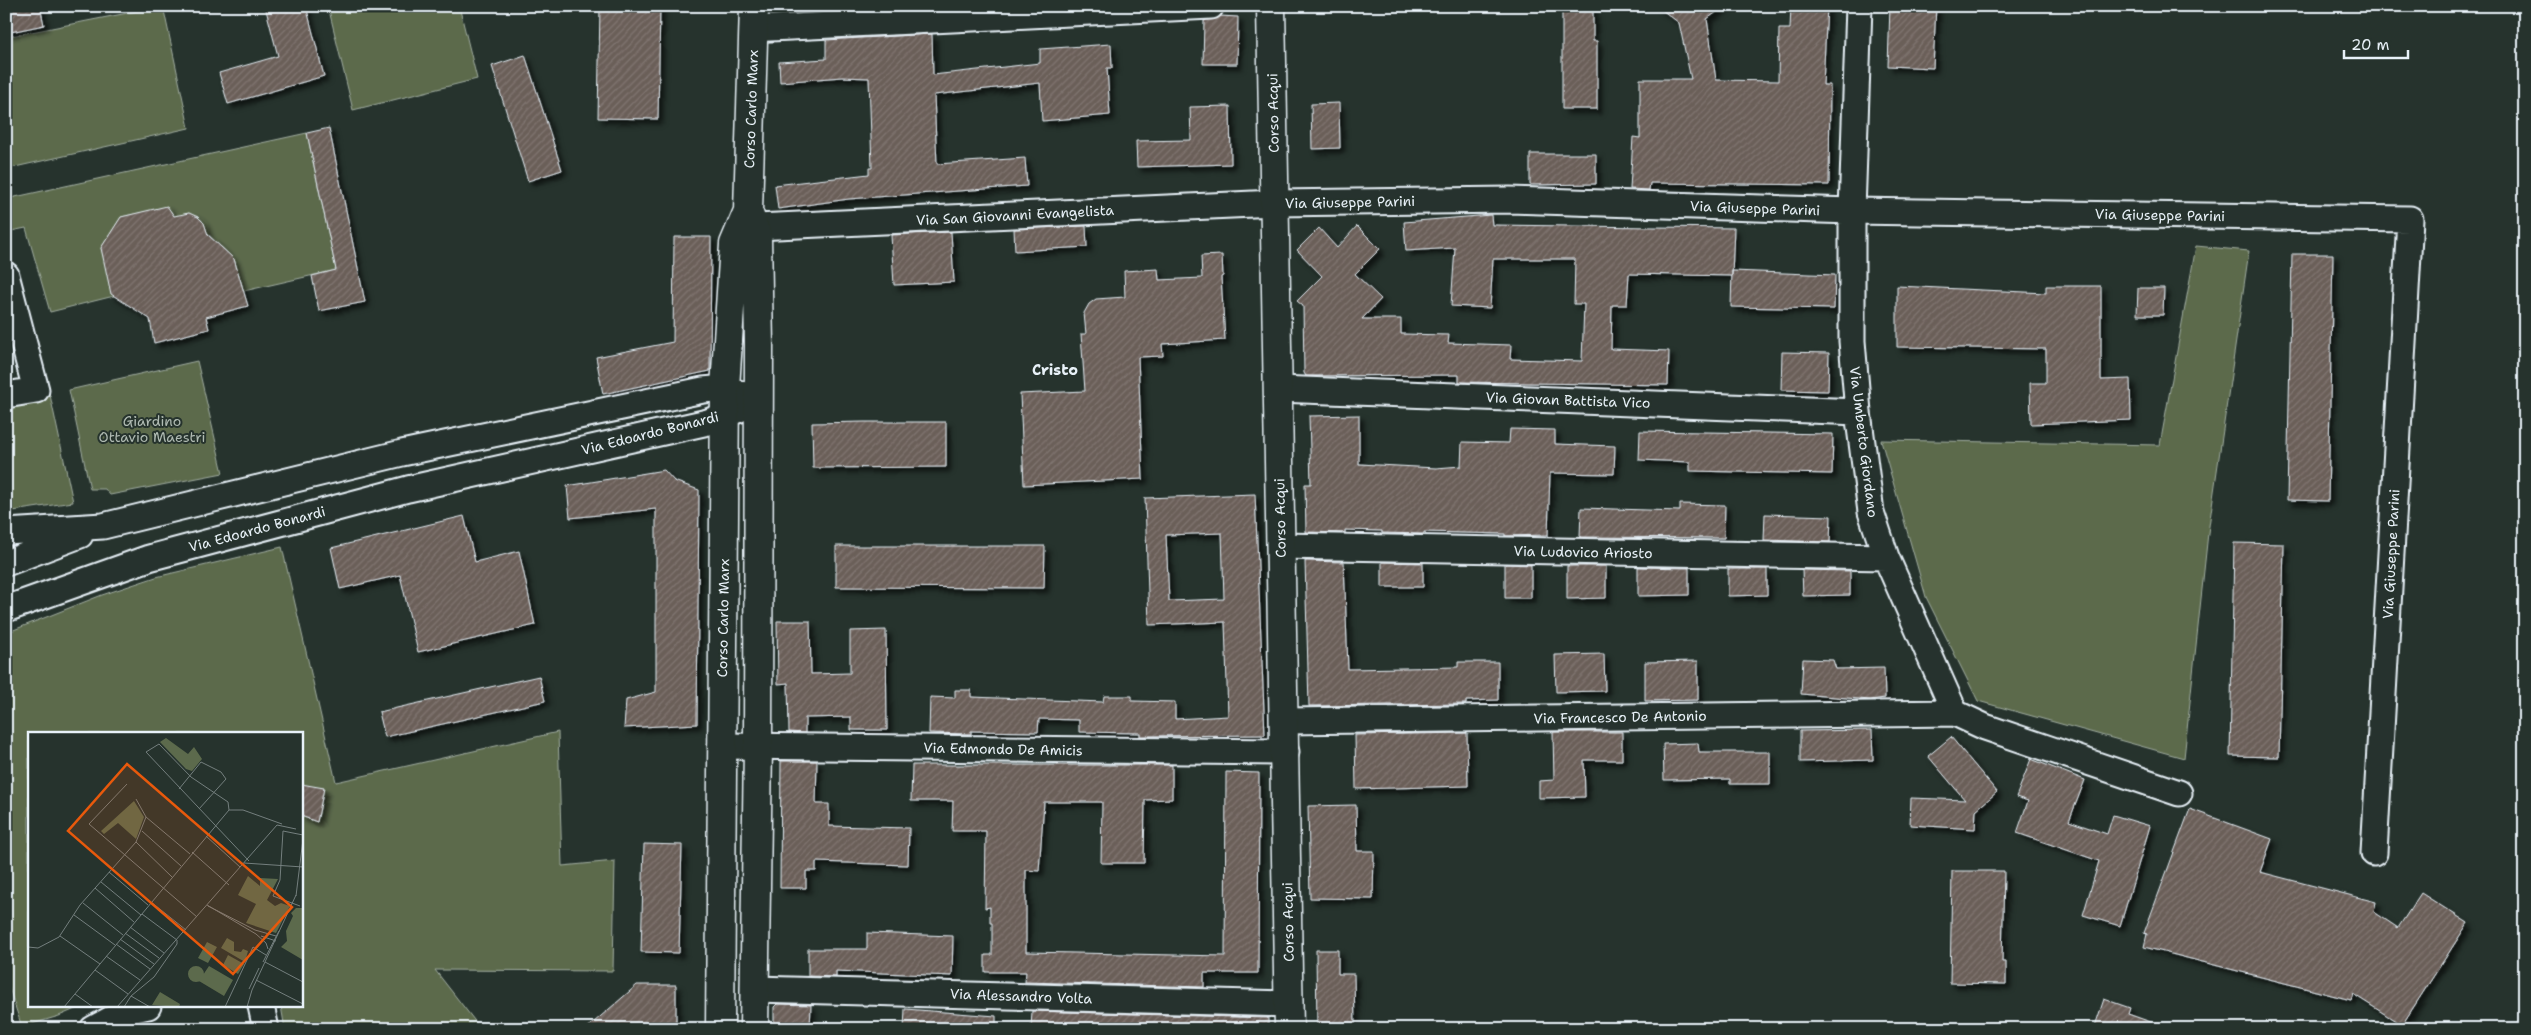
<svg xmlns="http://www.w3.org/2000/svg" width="2531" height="1035" font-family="'Shantell Sans',sans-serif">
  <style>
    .green { fill: #5c6a4c; stroke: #a2aea2 }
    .building { fill: url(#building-hatch); stroke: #e8f1f8; fill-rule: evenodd; filter: url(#shadow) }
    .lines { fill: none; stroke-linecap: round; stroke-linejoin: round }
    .minor-casing { stroke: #e8f1f8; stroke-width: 29 }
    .tertiary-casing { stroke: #e8f1f8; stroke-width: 31 }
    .secondary-casing { stroke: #e8f1f8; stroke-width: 31 }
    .minor { stroke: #26332d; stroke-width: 25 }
    .tertiary { stroke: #26332d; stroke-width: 28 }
    .secondary { stroke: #26332d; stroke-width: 28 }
    .labels { text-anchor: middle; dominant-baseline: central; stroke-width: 4; stroke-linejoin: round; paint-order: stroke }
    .street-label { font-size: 14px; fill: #e8f1f8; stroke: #26332d }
    .park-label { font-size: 14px; fill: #b0bbb3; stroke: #26332d }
    .neighbourhood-label { font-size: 15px; font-weight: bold; fill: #e8f1f8; stroke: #26332d }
    .inset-road { fill: none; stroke: #747f7e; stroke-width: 1 }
    .view { fill: #e8590c; fill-opacity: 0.15; stroke: #e8590c; stroke-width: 2.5 }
    .inset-edge { fill: none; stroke: #e8f1f8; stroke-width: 2.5 }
  </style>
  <defs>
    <pattern id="building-hatch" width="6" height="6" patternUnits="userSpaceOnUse" patternTransform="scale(1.25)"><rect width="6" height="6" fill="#6b5f59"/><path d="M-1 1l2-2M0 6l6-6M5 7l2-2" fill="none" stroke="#807672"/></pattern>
    <filter id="shadow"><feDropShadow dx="4.5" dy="4.5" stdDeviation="2.5" flood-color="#0009"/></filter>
  </defs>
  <rect width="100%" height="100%" fill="#26332d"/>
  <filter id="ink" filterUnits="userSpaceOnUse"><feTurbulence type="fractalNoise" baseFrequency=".02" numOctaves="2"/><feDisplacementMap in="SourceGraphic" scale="10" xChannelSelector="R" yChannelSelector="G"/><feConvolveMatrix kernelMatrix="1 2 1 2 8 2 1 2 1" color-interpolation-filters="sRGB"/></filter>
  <g filter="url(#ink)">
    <path class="green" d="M163,6l26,122 -183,41v-132z
      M328,6h131l18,73 -124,31z
      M307,133l29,137 -92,21 -10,-32 -27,-26 -5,-13 -13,-7 -14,4 -8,-10 -46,10 -20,31 13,48 -64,16 -24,-84 -20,4v-33z
      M2196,246l53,5 -41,282 -24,225 -206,-57 -52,-104 -45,-157 279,5z
      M197,361l26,112 -113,22 -5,-6h-15l-21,-99z
      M50,395l23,107 -67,10v-107z
      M282,547l54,235 222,-50 4,134 53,-5 -2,110 -178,-1 46,59h-196l-4,-23h20v-272h-272v272h53l-23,10 -37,11 -16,-48v-346l96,-38 54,-18z"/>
    <path class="building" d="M6,6h34l4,19 -38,8z
      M265,6h41l18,70 -96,28 -9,-31 59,-17z
      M600,6h60l-2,113 -60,-1z
      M826,6h93l-93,5z
      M1562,6h31v35h4v68h-35z
      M1657,6h68l-18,13 9,61 62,1 1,-52h11l1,-23h36l-4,79h7l-1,100 -179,-2 -1,7 -19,-1 3,-52 7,1v-59h51l-12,-56z
      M1890,6h46l-3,62 -45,-2z
      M1220,16l18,1 -1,47h-34l1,-43z
      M932,34l1,41 107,-12v-14l71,-5 1,24h-5l3,47 -68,6 -2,-38 -106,12 3,69 88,-6 2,28 -178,13 -71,10 -3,-24 94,-11v-6h3l-3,-90 -27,-1 -62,5 -1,-20 47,-3v-19z
      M525,55l37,115 -34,11 -36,-115z
      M1339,103l1,45 -28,1 -1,-45z
      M1230,106l1,58 -94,3 -1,-26 55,-1 -1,-33z
      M329,128l36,174 -46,9 -7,-35 24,-6 -29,-137z
      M1530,154h66v30l-66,1z
      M167,206l7,10 15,-3 9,4 6,6 4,12 26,24 14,47 -42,11 3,12 -55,14 -4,-24 -39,-25 -10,-46 20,-31z
      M1491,215l1,10 242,3 -2,48 -103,-2 -2,31h-15l-1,44 58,2 -1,34 -209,-3v-7l-153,1 -2,-3 -1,-67 -6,-5 25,-25 -25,-26 22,-22 18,20 20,-22 23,23 -25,25 26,25 -19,20h39v15l48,1 -1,8 63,2 -1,14 72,2 2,-57h-10l1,-45h-82l-3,49 -39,-2 4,-58 -49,3 -2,-29z
      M1086,226l1,21 -72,4 -1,-22z
      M951,232l3,50 -60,3 -3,-50z
      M674,237h37l-1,134 -107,23 -7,-37 77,-15z
      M2292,254h41l-5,247 -41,-1z
      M1222,255l1,21 -2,1 4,63 -63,4 1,12 -25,1 5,122 -119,6 -4,-91 65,-3 -4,-57h5l-2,-21 5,-9 7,-5 29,-2 -1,-26 34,-2 1,11 43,-2 -1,-22z
      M1732,271l103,4 -1,34 -103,-2z
      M1897,286l149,7v-7h55v94l29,-1 1,41 -100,4 -1,-41h16v-34l-149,-2z
      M2138,288h26l-1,27h-26z
      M1782,352l47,1 -1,38 -47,-1z
      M1359,415v49l77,4 25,-2 1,-24 47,1 1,-14 45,1v14l60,2 -1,28 -64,-1 -2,62 -43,1v-2l-81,-2v2l-42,-1v-2l-37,-1v3l-39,-1 -1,-48h6l-2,-68z
      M864,422h82v45l-133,1 -1,-45z
      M1640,431l193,3 -1,40 -142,-3v-9l-51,-2z
      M664,470l10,11 25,9 -2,234 -73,4 2,-28 30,-8v-183l-86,9 -3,-32z
      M1255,494l10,241 -125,1v-3l-61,-1v-12l-40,-1 -1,13 -67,-1v3l-42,-1 1,-36 25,1v-8h16v7l132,5 1,-6h28v5l43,1v17l53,-3 -3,-94 -76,3 -4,-127zM1222,533l2,66 -55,2 -3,-66z
      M1680,504l45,1 -1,33 -144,-1 1,-29 99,3z
      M1765,514l66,2 -1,26 -66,-2z
      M464,516l11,46 44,-11 16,74 -117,27 -18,-77 -60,14 -9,-41z
      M2234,543l50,1 -5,213 -49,-1z
      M836,546h209l-1,42 -208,-1z
      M1305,561l39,1 4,107 110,-2v-5h40v38l-32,1v3l-157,2z
      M1382,562l41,1v24h-41z
      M1505,564l26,1v33h-26z
      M1567,566h39v32l-39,1z
      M1638,567l51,1v27l-51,1z
      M1728,569h39v26l-39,1z
      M1802,570l48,1v24l-47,1z
      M777,621h33l1,53 39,-1v-42l36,-1 1,100h-36v-13l-46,1v15l-16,-1 -1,-49 -10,1z
      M1604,654l1,37 -49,1 -1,-37z
      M1803,659l30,1 3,9 48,-1 1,30 -15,2 -69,-6z
      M1698,661v39l-53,1v-39z
      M539,676l6,25 -160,36 -6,-25z
      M1872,730l1,30 -73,2v-31z
      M1553,732h69v28h-38l1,37 -46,1v-17l15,-1z
      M1467,733l1,53 -112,3 -1,-54z
      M1951,737l46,55 -21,18 -1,19 -65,-4 1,-27 54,2 -37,-44z
      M1698,743l1,9h71v32h-40v-5l-66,1 -1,-36z
      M2031,759l54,21 -16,41 38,13 6,-19 37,11 -30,100 -37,-11 16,-54 -82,-28 11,-32 -12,-4z
      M781,761h36l-1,43h13v22l80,2 -1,37 -92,-3v9h-10v17h-26z
      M912,765h260v34l-27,1 -1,63h-43l1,-61h-58l-5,69 -13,-1v82l199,4 1,-184 33,1 -1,200h-54v14l-179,-5 1,-10h-41v-17h7v-32h-2v-16l-5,1 1,-77h-34l1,-30h-42z
      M301,784l23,4 -7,34 -16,-6z
      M1356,805l1,46h17l-1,48 -63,-1 -2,-92z
      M2190,809l82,30 -12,33 116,30 -2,10 24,16 23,-35 47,30 -66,102 -49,-31 -2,6 -207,-53 3,-13 -3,-1z
      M644,844l38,1 -3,108 -38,-1z
      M1952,871h52l-2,91h4v22l-56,-1z
      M867,933l86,3 -1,40 -116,-5v6l-28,-1v-27h59z
      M1316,950h22v24h16l1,55h-38z
      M637,985h39v44h-90z
      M2104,999l26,9 -2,6 34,12 -1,3h-67z
      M777,1004l34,1 -1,24h-36v-22z
      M905,1009l91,7v13h-92z
      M1032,1011l236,7v11h-237z"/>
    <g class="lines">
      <g class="minor-casing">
        <path id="minor" d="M1859,6l-7,205v130l6,71 13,100 15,45 69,156 30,14 194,66
          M753,29l458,-23
          M755,227l520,-24 235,-3 342,11 558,8 -36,634
          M6,275l30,115 -30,5
          M1278,389l580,23
          M6,532l97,-6 299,-73 301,-63 22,-2 18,7
          M1280,546l606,11
          M6,563l74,-28
          M6,609l143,-51 259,-69 300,-67 51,-21
          M1285,721l670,-8
          M721,746l565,6
          M754,989l535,15
          M261,1006l5,23
          M93,1029l33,-18 22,-5"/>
      </g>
      <g class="tertiary-casing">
        <path id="tertiary" d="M1271,6l18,1023"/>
      </g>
      <g class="secondary-casing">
        <path id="secondary" d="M720,1029l5,-641 9,-144 14,-33
          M754,1029l4,-283 1,-401 -2,-109 -9,-25 6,-205"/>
      </g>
      <use href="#minor" class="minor"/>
      <use href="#tertiary" class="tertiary"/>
      <use href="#secondary" class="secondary"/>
    </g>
  </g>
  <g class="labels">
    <g class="street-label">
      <text transform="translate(751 109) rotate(-88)">Corso Carlo Marx</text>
      <text transform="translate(1273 113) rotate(-91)">Corso Acqui</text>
      <text transform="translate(1350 202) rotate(-1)">Via Giuseppe Parini</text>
      <text transform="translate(1755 208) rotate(2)">Via Giuseppe Parini</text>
      <text transform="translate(1015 215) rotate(-3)">Via San Giovanni Evangelista</text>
      <text transform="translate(2160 215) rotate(1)">Via Giuseppe Parini</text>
      <text transform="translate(1568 400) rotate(2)">Via Giovan Battista Vico</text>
      <text transform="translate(650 433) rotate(-14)">Via Edoardo Bonardi</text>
      <text transform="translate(1864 442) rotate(83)">Via Umberto Giordano</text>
      <text transform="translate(1280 518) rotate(-91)">Corso Acqui</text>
      <text transform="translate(257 529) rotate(-15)">Via Edoardo Bonardi</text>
      <text transform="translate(1583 552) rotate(1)">Via Ludovico Ariosto</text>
      <text transform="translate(2391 554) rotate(-87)">Via Giuseppe Parini</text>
      <text transform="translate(723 618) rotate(-89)">Corso Carlo Marx</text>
      <text transform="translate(1620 717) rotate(-1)">Via Francesco De Antonio</text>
      <text transform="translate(1003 749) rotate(1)">Via Edmondo De Amicis</text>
      <text transform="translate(1288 922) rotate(-91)">Corso Acqui</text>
      <text transform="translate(1021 996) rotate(2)">Via Alessandro Volta</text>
    </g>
    <g class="park-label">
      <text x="152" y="421">Giardino<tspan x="152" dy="16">Ottavio Maestri</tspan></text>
    </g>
    <g class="neighbourhood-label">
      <text x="1055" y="370">Cristo</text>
    </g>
  </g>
  <g transform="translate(28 732)">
    <rect width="275" height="275" fill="#26332d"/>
    <path d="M138,6l22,16 6,-7 8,12 -10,12 -6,-2 -26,-27zM106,69l10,16 -8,22 -18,-16 -14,11 -3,-3zM220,144l12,10v-8l18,1 -11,21 8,6 6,-3 9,3 -14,27 -30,-10 10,-19 -18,-9zM268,176h7v52l-22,-13 6,-6 -1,-10 7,-15 -2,-3zM199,206l7,4v9l7,1 2,-3 5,2 -3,11 -24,-14zM179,210l10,5 -9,16 -10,-5zM200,223l16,9 -6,10 -15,-9zM181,234l24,14 -9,16 -25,-15zM160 242a8 8 0 1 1 16 0a8 8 0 1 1-16 0ZM132,260l20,12 -1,3 -27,-2z" fill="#5c6a4c"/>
    <path class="inset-road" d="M99,52l-38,40 108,93M151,57l22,-27 20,10 5,7 -27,30M201,78l-1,-8 -37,-25 -32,-33 -13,8 103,109M118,85l44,37M114,99l39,35M178,104l34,31M108,110l36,35M164,120l37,33M216,131l59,4M81,140l39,33M73,150l40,33M67,156l39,34M268,164l7,-57M123,170l35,28M55,171l40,32M179,173l49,29 10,9 2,6M180,174l47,24 21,6M272,174l-27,-10 7,-16 3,-49 20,4M46,183l41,30M102,195l34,26M97,201l34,25M32,204l40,28M233,204l15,5M92,207l34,25M88,212l34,25M0,215l10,1 21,-11 21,-32 56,-63 10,-25 -10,-18M78,224l34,24M235,230l16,-31M237,230l38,20M67,238l33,24M228,248l47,24M221,257l10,-21M47,262l18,13M103,264l19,11M36,275l165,-197h14l39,14M89,275l160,-182 19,4M96,275l7,-11 23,-19 23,-33v-4l-35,-26M190,275h7l28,-60 13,8M219,275l5,-17 44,-95"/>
    <path class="view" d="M99,32l165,143 -59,67 -165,-143z"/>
    <rect width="275" height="275" class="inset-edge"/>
  </g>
  <rect width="2531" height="1035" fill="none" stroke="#26332d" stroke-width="25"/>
  <rect x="12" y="12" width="2506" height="1010" fill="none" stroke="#e8f1f8" stroke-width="2" filter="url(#ink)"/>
  <path d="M2344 50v8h64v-8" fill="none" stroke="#e8f1f8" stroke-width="2.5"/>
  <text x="2351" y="50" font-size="15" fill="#e8f1f8" stroke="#26332d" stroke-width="4" paint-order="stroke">20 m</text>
</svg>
